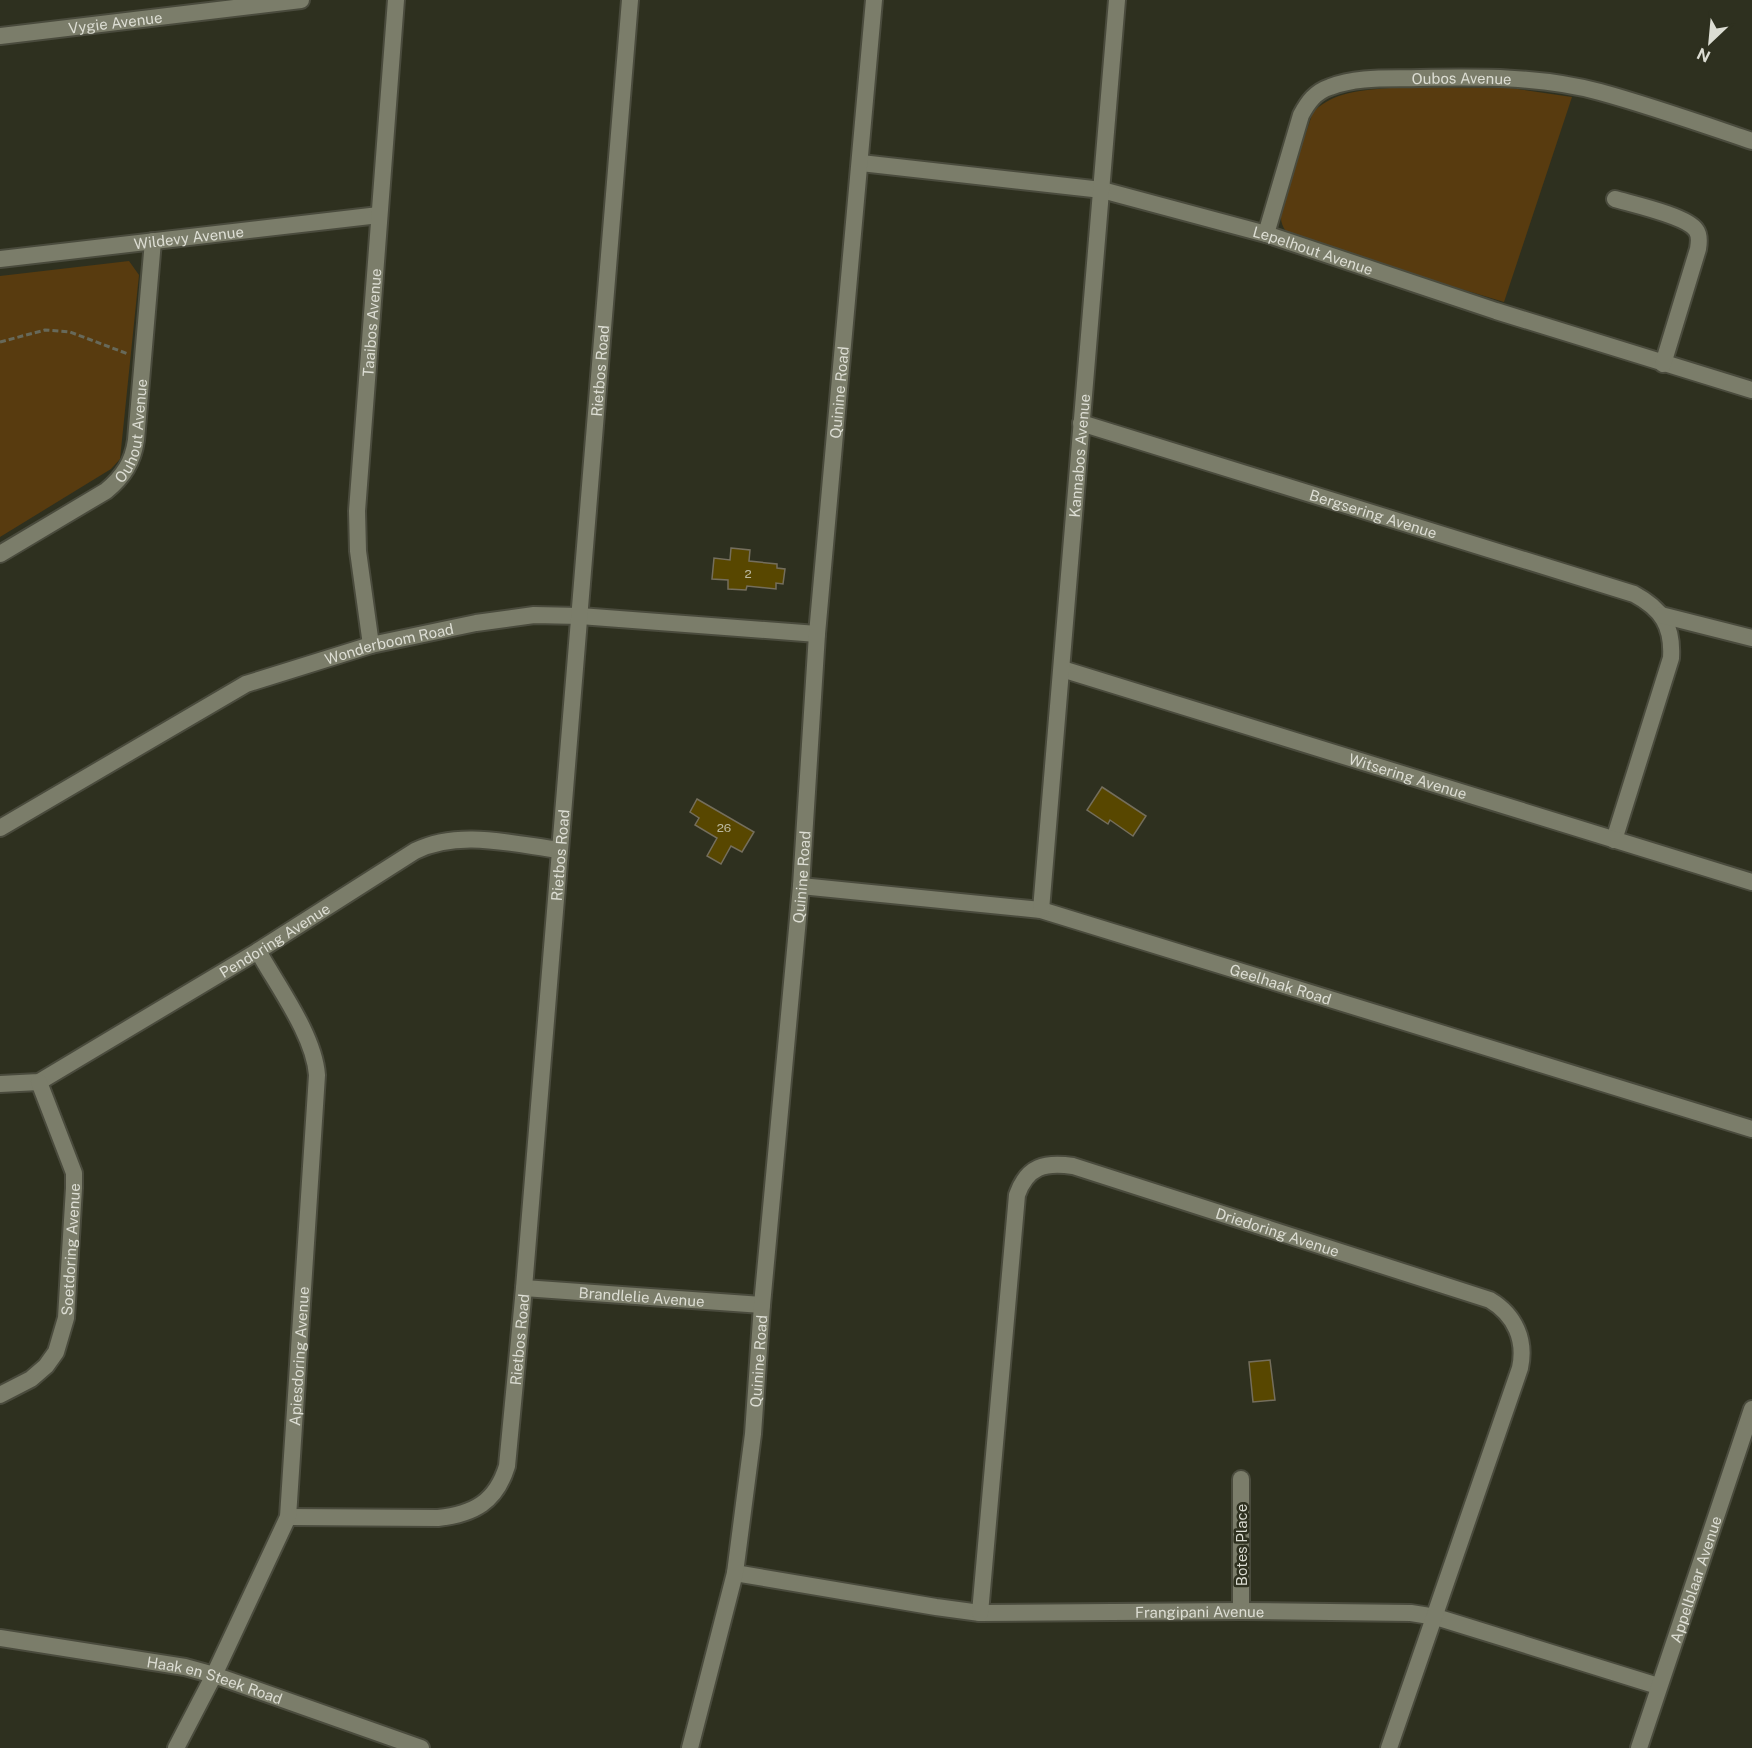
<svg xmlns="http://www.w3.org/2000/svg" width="1752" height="1748" font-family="'Public Sans',sans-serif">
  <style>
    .green { fill: #583b0f }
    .building { fill: #584700; stroke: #746e5c; stroke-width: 1.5 }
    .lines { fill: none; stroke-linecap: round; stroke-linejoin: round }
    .minor-casing { stroke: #4a4b3d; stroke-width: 20 }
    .path { stroke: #67695a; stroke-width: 3; stroke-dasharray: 6 3; stroke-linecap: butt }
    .minor { stroke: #7b7d6a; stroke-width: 16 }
    .labels { text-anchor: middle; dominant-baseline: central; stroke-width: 5; stroke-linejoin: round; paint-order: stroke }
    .number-label { font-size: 12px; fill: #bbb89e }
    .street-label { font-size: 15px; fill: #dcddd3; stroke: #2e301f }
  </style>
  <rect width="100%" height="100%" fill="#2e301f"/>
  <path class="green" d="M1401,87l110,1 61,9 -68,205 -208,-63c-15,-9 -16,-17 -15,-33l32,-94c23,-23 57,-22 88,-25z
    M129,261l10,14 -19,184 -9,10 -111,68v-261z"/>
  <path class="building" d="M731,548l19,2 -1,11 28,3v4l8,1 -2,15 -7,-1v6l-29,-3 -1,4 -18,-1v-9l-16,-1 2,-21 16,2z
    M1102,787l44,29 -13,20 -23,-16 -2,4 -21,-14z
    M697,799l57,33 -12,20 -11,-6 -10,18 -14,-8 10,-18 -22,-13 4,-7 -9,-6z
    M1270,1360l5,40 -22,2 -4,-40z"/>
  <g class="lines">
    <g class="minor-casing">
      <g id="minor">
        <path id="s1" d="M0,36l301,-36"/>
        <path id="s2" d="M861,163l241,27 164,44 230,77 256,79"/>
        <path d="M1615,199c17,5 72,17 81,31 4,5 3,13 2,19l-35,115"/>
        <path id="s3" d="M1266,234l35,-119c7,-13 14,-23 29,-28 28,-11 60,-8 90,-9 60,-1 121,-2 180,14 51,14 102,32 152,49"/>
        <path id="s4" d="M0,259l379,-44"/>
        <path id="s5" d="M1081,423l553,171c28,15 39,32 37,64l-57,182"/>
        <path id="s6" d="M0,554l106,-63c17,-14 27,-29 30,-51l17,-199"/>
        <path d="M1661,615l91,23"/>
        <path id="s7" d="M371,645l-13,-94 -1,-40 39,-511"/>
        <path id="s8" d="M1062,669l690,213"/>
        <path id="s9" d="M0,828l246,-144 125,-39 105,-22 58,-8 46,1 237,18"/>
        <path id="s10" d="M801,886l240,24 711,219"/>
        <path id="s11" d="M1041,910l76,-910"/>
        <path id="s12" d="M0,1084l39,-2 219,-131 157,-100c44,-22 97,-7 145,-1"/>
        <path id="s13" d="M524,1288l238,17"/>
        <path id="s14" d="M0,1395l31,-16 15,-13 10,-14 10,-34 8,-130v-15l-35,-91"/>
        <path d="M1241,1479v132"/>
        <path id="s15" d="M288,1517l150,1c36,-4 58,-16 69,-52l17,-178 106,-1288"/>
        <path id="s16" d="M735,1573l201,34 44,6 261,-2 170,2 25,4 222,69"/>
        <path id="s17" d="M980,1613l37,-418c10,-29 28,-33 56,-29l417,134c25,15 36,40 30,68l-131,380"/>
        <path id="s18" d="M0,1638l185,29 29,8 207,73"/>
        <path id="s19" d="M176,1748l38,-73 74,-158 29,-442c-3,-40 -39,-88 -59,-124"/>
        <path id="s20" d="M690,1748l45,-175 18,-139 9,-129 39,-419 16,-252 57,-634"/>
        <path id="s21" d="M1639,1748l113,-339"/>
      </g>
    </g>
    <path class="path" d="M0,342l45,-12 25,2 58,22"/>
    <use href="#minor" class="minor"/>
  </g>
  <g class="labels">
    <g class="number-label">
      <text x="748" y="574">2</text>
      <text x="724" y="828">26</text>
    </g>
    <g class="street-label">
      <text stroke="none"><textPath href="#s1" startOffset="116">Vygie Avenue</textPath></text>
      <text stroke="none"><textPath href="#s3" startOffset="298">Oubos Avenue</textPath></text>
      <text stroke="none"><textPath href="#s4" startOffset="190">Wildevy Avenue</textPath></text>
      <text stroke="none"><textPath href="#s2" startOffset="462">Lepelhout Avenue</textPath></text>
      <text stroke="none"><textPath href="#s7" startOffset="324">Taaibos Avenue</textPath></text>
      <text stroke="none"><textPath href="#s15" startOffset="1342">Rietbos Road</textPath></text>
      <text stroke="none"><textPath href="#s20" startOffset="1366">Quinine Road</textPath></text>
      <text stroke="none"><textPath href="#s6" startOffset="192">Ouhout Avenue</textPath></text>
      <text stroke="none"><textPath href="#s11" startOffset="456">Kannabos Avenue</textPath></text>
      <text stroke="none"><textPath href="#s5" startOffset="306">Bergsering Avenue</textPath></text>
      <text stroke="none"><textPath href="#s9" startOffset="434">Wonderboom Road</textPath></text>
      <text stroke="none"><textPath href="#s8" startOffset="362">Witsering Avenue</textPath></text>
      <text stroke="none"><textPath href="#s15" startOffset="856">Rietbos Road</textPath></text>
      <text stroke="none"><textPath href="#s20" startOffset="880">Quinine Road</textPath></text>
      <text stroke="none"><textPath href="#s12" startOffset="314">Pendoring Avenue</textPath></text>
      <text stroke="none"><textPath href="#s10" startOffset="492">Geelhaak Road</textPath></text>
      <text stroke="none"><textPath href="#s17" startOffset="705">Driedoring Avenue</textPath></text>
      <text stroke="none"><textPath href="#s14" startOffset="176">Soetdoring Avenue</textPath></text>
      <text stroke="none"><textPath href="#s13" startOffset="118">Brandlelie Avenue</textPath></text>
      <text stroke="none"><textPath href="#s15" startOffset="370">Rietbos Road</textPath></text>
      <text stroke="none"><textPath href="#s19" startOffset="418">Apiesdoring Avenue</textPath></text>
      <text stroke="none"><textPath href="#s20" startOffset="394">Quinine Road</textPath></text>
      <text transform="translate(1241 1545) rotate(-90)">Botes Place</text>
      <text stroke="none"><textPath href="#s21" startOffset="178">Appelblaar Avenue</textPath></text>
      <text stroke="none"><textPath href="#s16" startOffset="468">Frangipani Avenue</textPath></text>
      <text stroke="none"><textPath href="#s18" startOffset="219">Haak en Steek Road</textPath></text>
    </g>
  </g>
  <g transform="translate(1710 42) rotate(206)" stroke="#2e301f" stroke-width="4.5" paint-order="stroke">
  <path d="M0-4.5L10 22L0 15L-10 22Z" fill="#dcddd3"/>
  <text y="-9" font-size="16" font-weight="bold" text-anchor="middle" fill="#dcddd3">N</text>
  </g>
</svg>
